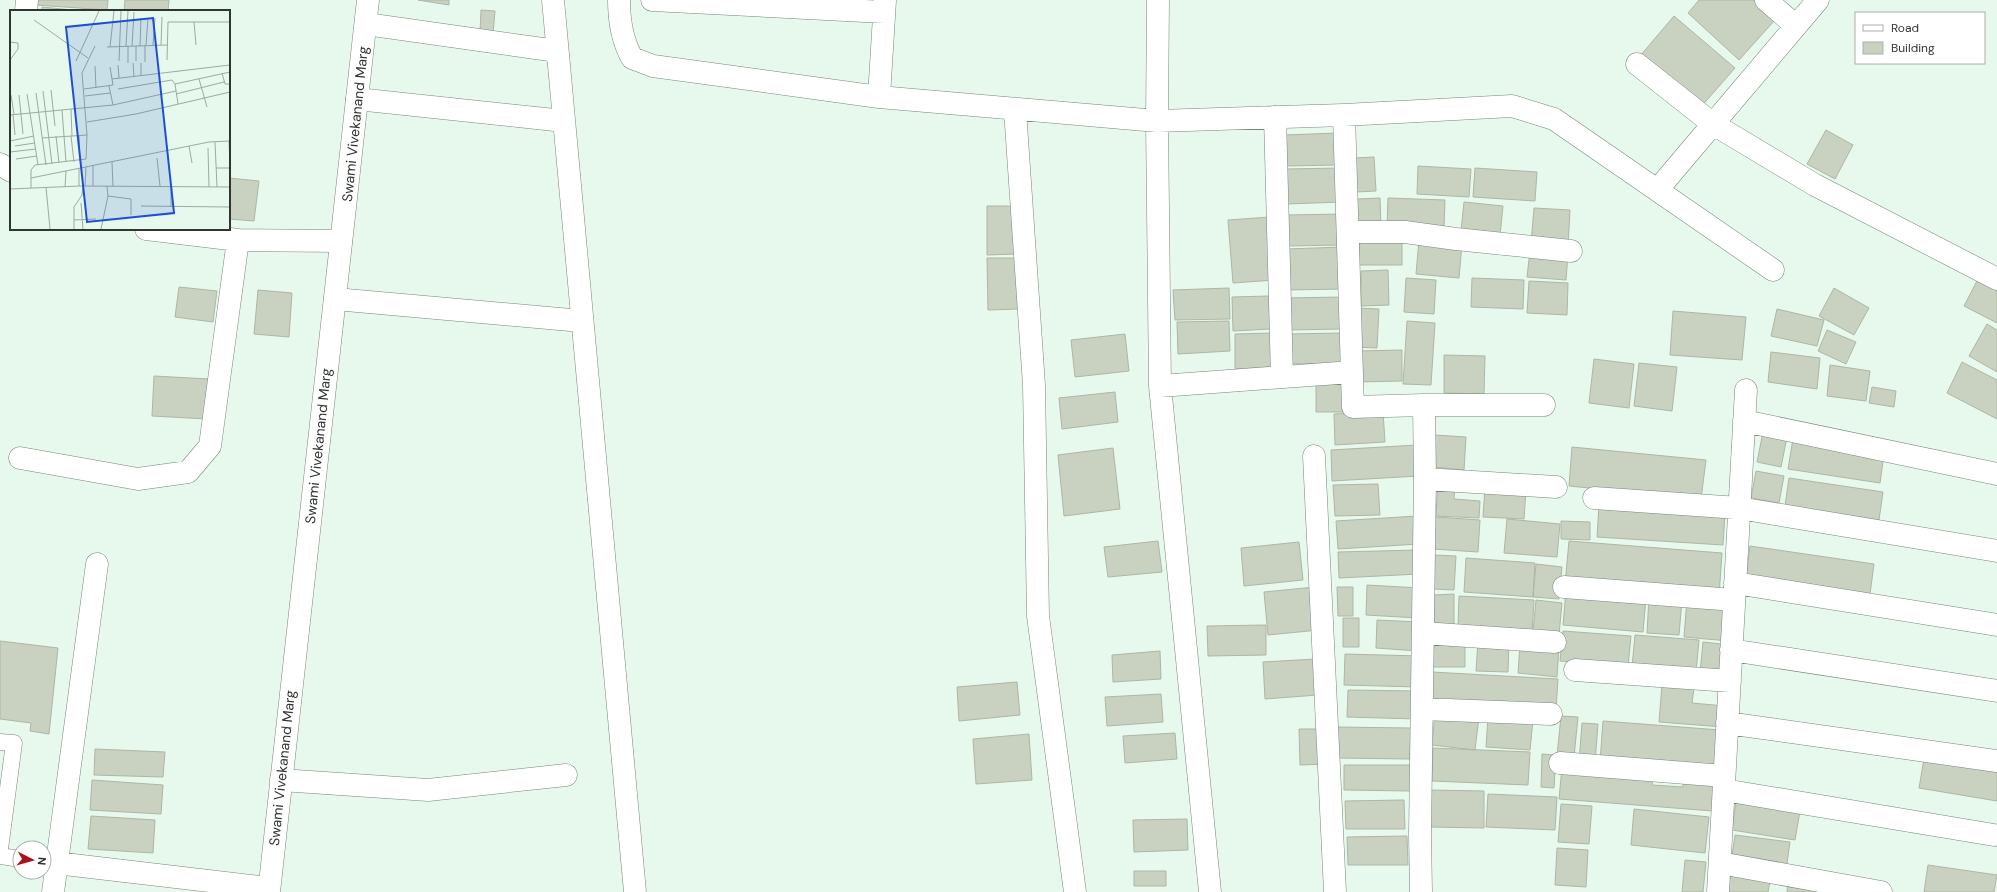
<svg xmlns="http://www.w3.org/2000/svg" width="1997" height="892" font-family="'DM Sans',sans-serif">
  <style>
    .building { fill: #c9d1c0; stroke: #aeb6a5 }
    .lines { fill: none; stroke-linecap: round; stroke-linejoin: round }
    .service-casing { stroke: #77877b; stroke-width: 17 }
    .minor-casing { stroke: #77877b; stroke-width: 23 }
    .secondary-casing { stroke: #77877b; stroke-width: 23 }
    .service { stroke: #fff; stroke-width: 16 }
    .minor { stroke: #fff; stroke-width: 22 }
    .secondary { stroke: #fff; stroke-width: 22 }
    .labels { text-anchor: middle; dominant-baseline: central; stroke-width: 3; stroke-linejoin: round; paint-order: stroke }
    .street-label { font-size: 14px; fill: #2f3531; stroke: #fff }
    .inset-road { fill: none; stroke: #9daaa1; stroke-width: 1 }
    .view { fill: #1d4ed8; fill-opacity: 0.15; stroke: #1d4ed8; stroke-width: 2 }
    .inset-edge { fill: none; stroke: #2f3531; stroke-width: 2 }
  </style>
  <rect width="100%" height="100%" fill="#e7f8ec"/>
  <path class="building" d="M36,0h72l-1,10 -71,-5z
    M125,0h44l-1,11h-44z
    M418,0h31v5z
    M1699,0h54l22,20 -36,40 -51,-47z
    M42,7l40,4h-40z
    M481,10l14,1 -2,23 -13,-1z
    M1674,16l61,52 -35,40 -60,-52z
    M1826,130l27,15 -18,34 -28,-15z
    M1338,133l1,32 -54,1 -1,-31z
    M1374,157l2,34 -20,1 -2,-34z
    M1418,166l53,3 -2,28 -52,-3z
    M1341,168l1,34 -56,2 -1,-35z
    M1475,168l62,4 -2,29 -62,-4z
    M229,178l30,3 -5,40 -25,-2z
    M1380,198l1,30 -23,1 -1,-30z
    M1388,198l57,2 -1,29 -57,-2z
    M1464,202l39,4 -3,29 -39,-4z
    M987,206h28l2,48 -30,1z
    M1534,208l36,2 -2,36 -37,-2z
    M1342,214l1,31 -56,1 -1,-31z
    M1270,217l5,63 -42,3 -5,-63z
    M1360,236l42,1v28h-43z
    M1419,240l43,4 -3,34 -43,-4z
    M1342,247l1,42 -57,1v-41z
    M1530,251l38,3 -2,26 -39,-3z
    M987,258h31l1,51 -31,1z
    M1388,270l1,35 -28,1v-35z
    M1406,278l30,2 -2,34 -30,-2z
    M1472,278l52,2 -1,29 -52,-2z
    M1978,279l19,10v34l-33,-17z
    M1529,281l39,2 -1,32 -40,-2z
    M179,287l38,4 -4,31 -38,-5z
    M1229,288l1,31 -55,1 -2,-30z
    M1834,288l35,20 -15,27 -35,-19z
    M258,290l34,3 -3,44 -35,-3z
    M1269,296l1,33 -37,2 -1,-34z
    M1342,297l1,32 -56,1 -1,-32z
    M1356,308l23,1 -2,39 -23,-1z
    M1777,309l47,11 -7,26 -46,-10z
    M1673,311l73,6 -4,43 -72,-5z
    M1229,321l1,30 -52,3 -1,-32z
    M1407,321l28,2 -4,62 -28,-1z
    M1987,324l10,6v42l-28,-16z
    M1827,330l29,12 -10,22 -28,-13z
    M1273,333l1,34 -39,2v-35z
    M1342,333l1,30 -54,1 -1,-30z
    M1125,334l4,37 -54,6 -4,-37z
    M1402,350v31l-45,1 -1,-31z
    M1771,352l49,6 -3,31 -49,-7z
    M1444,355l41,1 -1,38 -40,-1z
    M1594,359l40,5 -5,44 -40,-5z
    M1962,362l35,18v39l-50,-26z
    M1639,363l38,4 -5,44 -38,-5z
    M1830,365l40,6 -4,30 -39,-5z
    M154,376l55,3 -2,40 -55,-3z
    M1316,382h30l1,30h-31z
    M1872,387l24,4 -2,16 -25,-4z
    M1115,392l3,30 -56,7 -3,-31z
    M1383,412l2,30 -50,3 -1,-31z
    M1763,432l24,5 -6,30 -24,-5z
    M1435,435l31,2 -2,33 -31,-3z
    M1793,439l91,15 -4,29 -92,-14z
    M1417,445l2,31 -87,5 -1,-31z
    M1572,447l134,13 -5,39 -132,-13z
    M1113,448l7,61 -56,7 -6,-61z
    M1756,471l28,5 -5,27 -28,-5z
    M1789,478l94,14 -4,28 -94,-14z
    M1438,482l17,2 -1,15 26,2 -1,17 -43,-2z
    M1378,484l2,31 -45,1 -2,-31z
    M1485,487l41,2 -2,30 -41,-2z
    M1599,505l126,8 -2,32 -126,-8z
    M1417,516l2,28 -81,5 -2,-28z
    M1435,517l45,3 -2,32 -45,-3z
    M1507,519l53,5 -3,33 -53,-4z
    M1561,521l29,1v18l-29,-1z
    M1158,541l4,31 -54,5 -4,-30z
    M1569,541l153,12 -3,43 -154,-12z
    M1299,542l4,38 -59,6 -3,-38z
    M1750,546l124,18 -4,30 -124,-17z
    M1418,550l1,24 -80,4 -1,-26z
    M1433,555l23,1 -2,34 -22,-1z
    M1466,558l69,5 -2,34 -69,-5z
    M1536,564l26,3 -3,32 -26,-2z
    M1367,585l53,3 -2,30 -52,-3z
    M1315,587l4,43 -51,5 -4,-43z
    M1337,587h16v29h-15z
    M1566,591l80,7 -3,34 -80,-7z
    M1454,594v36h-20v-35z
    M1459,596l75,4 -2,32 -74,-4z
    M1649,597l33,3 -3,35 -32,-2z
    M1687,599l45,4 -3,38 -45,-4z
    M1536,600l26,3 -3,32 -26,-3z
    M1343,618h16v29h-16z
    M1377,620l43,2 -2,29 -42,-3z
    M1266,625v30l-58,1 -1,-30z
    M1563,631l68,5 -3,30 -68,-5z
    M1635,635l64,5 -3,32 -64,-5z
    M1433,638h32v29h-33z
    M0,641l58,7 -9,86 -19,-3 1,-8 -31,-4z
    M1478,641l31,1 -1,30 -32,-1z
    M1703,642l27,3 -3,30 -27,-2z
    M1520,644l39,3 -2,30 -39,-4z
    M1160,651l1,28 -48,3 -1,-27z
    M1345,654l75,2 -2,31 -74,-2z
    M1316,659l2,36 -53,4 -2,-37z
    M1432,672l126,7 -2,31 -125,-7z
    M1017,682l3,33 -61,6 -2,-34z
    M1662,685l32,3 -2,15 33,3 -2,21 -64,-5z
    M1348,690l69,1v28l-70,-2z
    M1161,694l2,28 -56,4 -2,-29z
    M1435,713l44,4 -4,33 -43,-5z
    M1561,716l17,1 -4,40 -17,-1z
    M1488,717l45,3 -3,30 -44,-3z
    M1603,721l117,9 -3,40 -117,-8z
    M1582,723l16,1 -3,39 -16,-1z
    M1337,727l74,1 -1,31 -73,-1z
    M1299,729h28l1,35 -28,1z
    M1175,733l2,26 -52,4 -2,-27z
    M1029,734l3,46 -56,4 -3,-45z
    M1433,748l97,4 -2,33 -96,-4z
    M95,749l70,3 -2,25 -69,-2z
    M1542,754l14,1 -2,33 -13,-1z
    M1924,759l73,12v30l-78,-13z
    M1344,765h67l-1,26 -66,-1z
    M1562,767l92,7 -2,11 31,2v-11l32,3 -2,32 -154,-12z
    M92,780l71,5 -2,29 -71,-4z
    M1429,790l55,1v37l-55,-1z
    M1488,794l69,3 -2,33 -69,-3z
    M1404,800l1,29h-59l-1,-28z
    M1736,801l64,10 -5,29 -63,-10z
    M1561,804l31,2 -3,38 -31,-2z
    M1634,809l75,8 -4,36 -74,-8z
    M91,816l64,4 -2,33 -65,-4z
    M1187,819l1,31 -54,2 -1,-32z
    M1735,835l55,7 -4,28 -55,-8z
    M1407,836l1,29h-60l-1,-28z
    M1557,848l31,2 -2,37 -31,-2z
    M1685,860l21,2 -3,30h-21z
    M1928,865l69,10 -3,17h-70z
    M1728,869l43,7 -3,16h-44z
    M1134,871h32v15h-32z
    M1788,883l40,9h-41z"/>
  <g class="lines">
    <g class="service-casing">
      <path id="service" d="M0,742l14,1 -14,106
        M0,856l20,3"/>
    </g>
    <g class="minor-casing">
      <path id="minor" d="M553,0l82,892
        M619,0c0,20 3,40 13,58l21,8 226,31 6,-97
        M652,0l232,12
        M1158,0l-1,121 3,265 50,506
        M1766,0l30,26
        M26,11l1,-11
        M366,24l191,27
        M1637,64l76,60 102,61 182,94
        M879,97l278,24 187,-6 168,-9 42,13 219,151
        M357,99l207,22
        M1015,110l19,275 4,231 37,276
        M1344,115l9,292 71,-2 1,74 -5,355 1,58
        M1275,117l7,260
        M0,164l11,7
        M1658,189l160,-189
        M146,229l92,11
        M1348,232h57l51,7 115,12
        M335,299l247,22
        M1160,386l192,-14
        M1424,405h120
        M1744,421l253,53
        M1314,456l21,436
        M20,458l118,21 50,-7 22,-26 28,-206 103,1
        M1425,479l131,8
        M1594,498l145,10 258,43
        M1735,583l262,42
        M1564,587l170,13
        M1423,633l132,9
        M1731,650l266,41
        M1575,670l155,11
        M1422,709l129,5
        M1727,723l270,38
        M1560,763l164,13
        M281,780l147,10 138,-15
        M1724,790l270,45
        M56,863l213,25
        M1720,863l161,29
        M53,892l44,-328
        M1718,892l28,-502"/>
    </g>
    <g class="secondary-casing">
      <path id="secondary" d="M269,892l99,-892"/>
    </g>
    <use href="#service" class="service"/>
    <use href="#minor" class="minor"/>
    <use href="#secondary" class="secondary"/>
  </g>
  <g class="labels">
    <g class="street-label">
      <text transform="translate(355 124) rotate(-84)">Swami Vivekanand Marg</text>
      <text transform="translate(318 446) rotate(-84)">Swami Vivekanand Marg</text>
      <text transform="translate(282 768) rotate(-84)">Swami Vivekanand Marg</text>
    </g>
  </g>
  <g transform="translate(10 10)">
    <rect width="220" height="220" fill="#e7f8ec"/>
    <path class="inset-road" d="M24,10l54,38M184,12l2,23M0,32l8,1v6l-8,11M135,35v17M136,35l2,-27M143,35l2,-27M151,35l1,-28M116,36l2,-35M118,36v17M122,36l2,-34M126,36v15M130,36l1,-28M97,37l60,-2M100,37l4,-36M157,50l1,-38h62M66,51l23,-50M109,51l2,-50M123,53l1,13M131,53v13M108,55l1,13M85,56l1,22M100,57l2,12M212,63l3,11h5M189,69l8,28M165,74l3,20M99,76l4,19M74,79l29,-4 -1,-6 118,-14M108,79l54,-9 3,4 55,-12M41,80l4,36M33,81l9,73M26,83l10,72M17,84l11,71M166,84l48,-12M1,85l3,19M9,85l4,39M75,86l25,-3M61,99l1,27M52,100l4,52M3,104l2,21M0,105l103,-10 63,-14M77,112l49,-8 94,-22M69,125l1,26M77,125l-5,-62 13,-27M46,126l3,27M61,126l3,26M0,131l24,-5M219,131l1,25M205,132l2,45M5,136l20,-3M179,136l3,17M198,138l1,39M0,142l26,-3M147,148l3,28M6,149l21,-3M102,152l1,24M206,158h14M21,168v-8l4,-5 51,-6 1,-24 -45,3M69,176v-18M75,176l1,-19M83,176v-21M97,176l1,10 23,3v16M36,177l4,42M55,177l1,-16M21,178v-10l178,-36 21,-1M0,179l70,-3 150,1M71,193l2,26M131,196l88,1M161,197v-21M64,210l22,-1M64,219v-22l8,-12 1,-9M91,219l7,-33"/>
    <path class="view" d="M143,8l21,195 -87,9 -21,-195z"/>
    <rect width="220" height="220" class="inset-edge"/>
  </g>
  <rect x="1855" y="12" width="130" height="52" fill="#ffffff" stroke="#acaead"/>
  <rect x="1863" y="25" width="20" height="6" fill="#ffffff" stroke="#acaead"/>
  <text x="1891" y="32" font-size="12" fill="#2f3531">Road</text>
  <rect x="1863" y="42" width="20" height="12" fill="#c9d1c0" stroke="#acaead"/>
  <text x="1891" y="52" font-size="12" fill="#2f3531">Building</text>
  <g transform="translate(32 860) rotate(96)"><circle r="19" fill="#ffffff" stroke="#acaead"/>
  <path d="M0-3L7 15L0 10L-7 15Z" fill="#a81319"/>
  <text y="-6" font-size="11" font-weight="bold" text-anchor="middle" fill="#2f3531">N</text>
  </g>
</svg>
